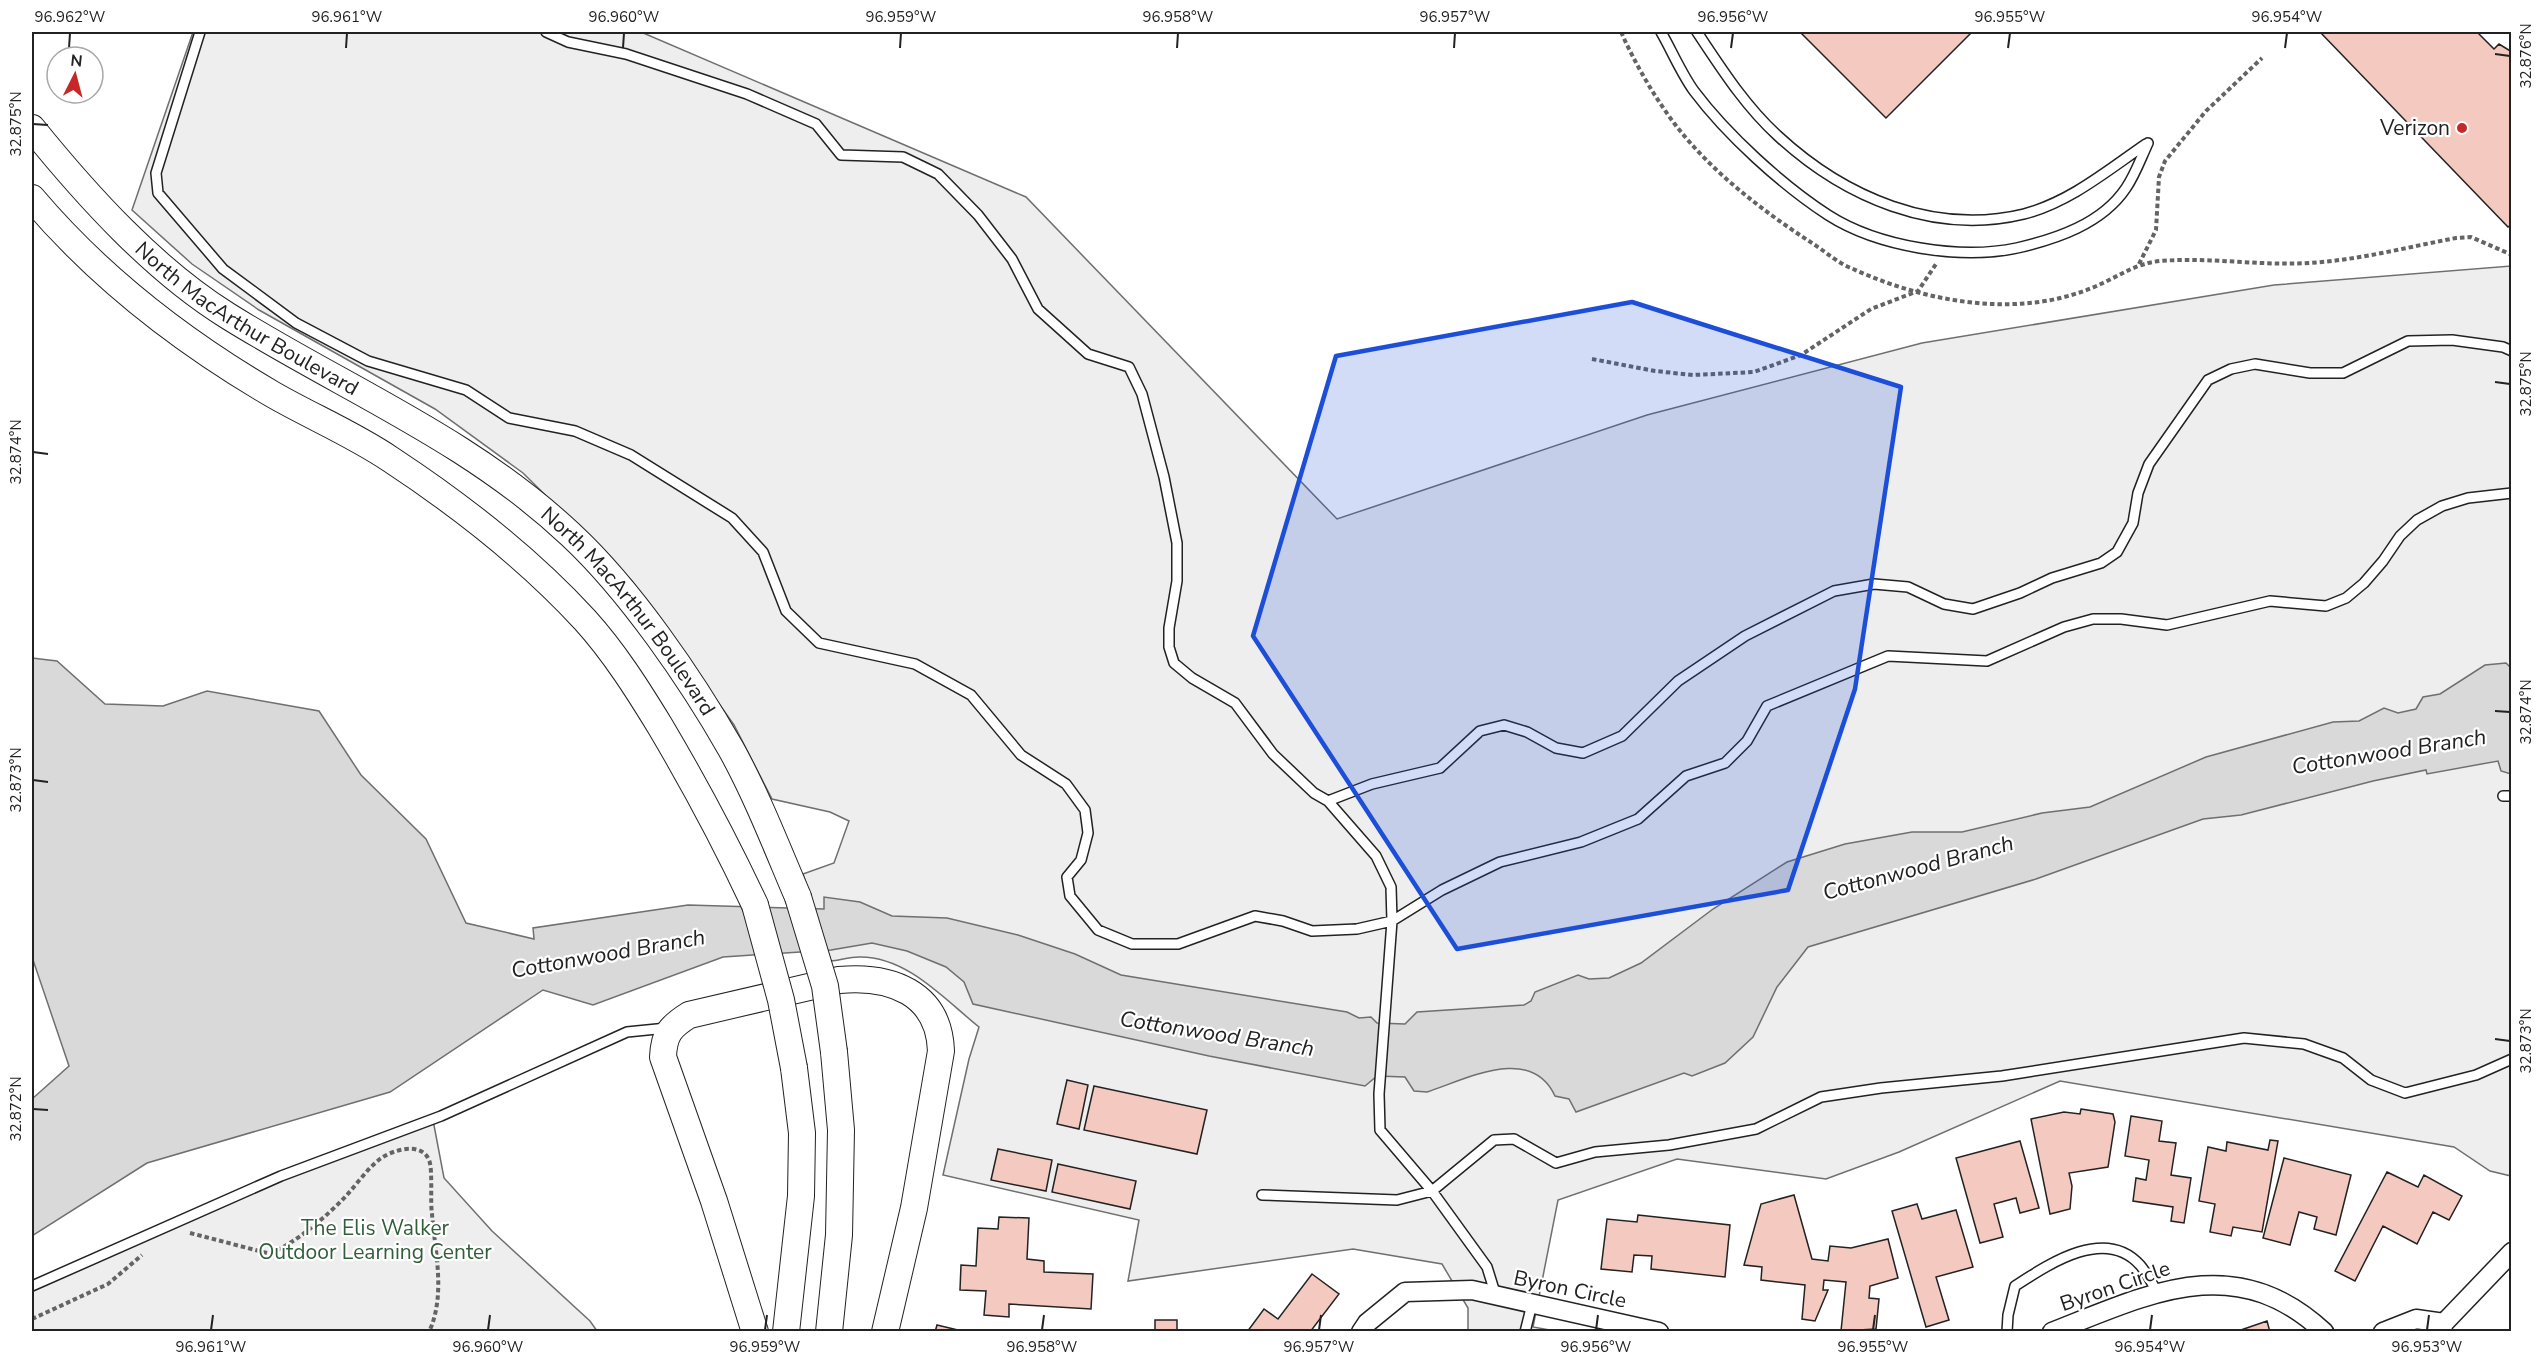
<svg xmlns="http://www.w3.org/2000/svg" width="2543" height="1363" font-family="'Nunito Sans',sans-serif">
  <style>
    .green { fill: #eee; stroke: #6f6f6f; stroke-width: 1.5 }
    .water { fill: #d9d9d9; stroke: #6f6f6f; stroke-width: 1.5 }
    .building { fill: #f3c9c0; stroke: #222; stroke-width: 1.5 }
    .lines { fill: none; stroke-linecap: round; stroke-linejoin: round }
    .lane-casing { stroke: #222; stroke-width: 12 }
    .street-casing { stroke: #222; stroke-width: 21 }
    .secondary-casing { stroke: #222; stroke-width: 28 }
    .path { stroke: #646464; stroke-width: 4; stroke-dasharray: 4.5 3; stroke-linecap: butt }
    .lane { stroke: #fff; stroke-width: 9 }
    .street { stroke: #fff; stroke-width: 18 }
    .secondary { stroke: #fff; stroke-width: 26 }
    .secondary-bridge-casing { stroke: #222; stroke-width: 28; stroke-linecap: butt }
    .secondary-bridge { stroke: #fff; stroke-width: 26 }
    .marked { fill: #1d4ed8; fill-opacity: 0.2; stroke: #1d4ed8; stroke-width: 4.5; stroke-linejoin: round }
    .ticks { fill: none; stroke: #222; stroke-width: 2 }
    .poi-dot { fill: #c62828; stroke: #fff; stroke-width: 2 }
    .labels { text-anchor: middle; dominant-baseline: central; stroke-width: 4.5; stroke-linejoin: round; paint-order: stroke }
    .poi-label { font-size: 21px; fill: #222; stroke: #fff; text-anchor: end }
    .street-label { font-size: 21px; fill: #222; stroke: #fff }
    .park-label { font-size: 21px; fill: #2f5e38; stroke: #fff }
    .water-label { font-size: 22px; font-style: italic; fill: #222; stroke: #fff }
    .neatline { fill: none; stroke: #222; stroke-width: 2 }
    .ticks-label { font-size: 15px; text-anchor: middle; fill: #222 }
  </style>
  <rect width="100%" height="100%" fill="#fff"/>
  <path class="green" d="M193,32h448l385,165 311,322 310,-104 275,-72 352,-58 237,-19v910l-21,-5 -36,-24 -394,-66 -161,71 -73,27 -149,-20 -119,41 -25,127 22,4h-87v-23l-26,-44 -89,-15 -225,32 11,-61 -196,-45 26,-116 10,-32c-34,-27 -72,-71 -120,-70 -9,0 -19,3 -28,4l-28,-87 31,-11 15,-42 -19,-9 -58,-13 -38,-74 -102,-144 -109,-108 -88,-64 -176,-99 -67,-46 -60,-54z
    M433,1120l11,58 48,53 98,90 7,10h-565v-45l222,-98z"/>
  <path class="water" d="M32,658l25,3 48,43 58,2 44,-15 112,20 42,64 65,64 40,84 68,16 -1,-11 155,-23 136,4v-12l36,5 32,14 55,2 71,17 57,19 46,21 226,37 12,6 12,-1 6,6 28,1 12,-12 107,-7 7,-4 4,-9 43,-17 11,4 20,-1 32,-15 72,-54 74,-47 58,-18 67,-12h50l80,-19 48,-6 116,-50 127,-35 26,-1 25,-13 14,5 18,-4 7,-12 17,-3 45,-29 21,-2 5,5v106l-10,-3 -3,-10 -71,13 -1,-4 -53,11 -132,34 -38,4 -167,60 -228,68 -31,40 -24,50 -28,26 -33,13 -8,-3 -108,39 -7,-13 -14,-3c-24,-52 -88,-17 -128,-4l-13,-1 -9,-14 -28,-1 -12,10 -156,-30 -236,-52 -9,-22 -18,-15 -39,-16 -35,-8 -41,7 -108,7 -130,48 -50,-15 -153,102 -243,71 -115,73v-137l37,-33 -37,-109z"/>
  <path class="building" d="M1800,32h172l-86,86z
    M2320,32h157l17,17 5,-5 13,8v172l-4,3z
    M1067,1080l21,5 -9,44 -22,-5z
    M1094,1086l113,24 -10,44 -113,-24z
    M2081,1109l32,5 2,8 -7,45 -39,6 3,13 -2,23 -20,5 -19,-95 33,-7 16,2z
    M2131,1116l31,5 -3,20 17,2 -5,32 20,3 -7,45 -13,-2 2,-14 -40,-6 3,-23 10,2 3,-20 -24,-4z
    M2270,1140l8,1 -16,91 -29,-5 -2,9 -21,-4 5,-28 -16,-3 9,-54 18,4 1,-9 41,8z
    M2020,1141l19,67 -19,5 -4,-15 -22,6 9,33 -23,6 -24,-85z
    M998,1149l54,11 -6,31 -55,-11z
    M2284,1158l67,17 -15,60 -22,-6 3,-12 -18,-5 -9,33 -27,-7z
    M1058,1164l78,17 -6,28 -78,-17z
    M2387,1172l31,15 6,-12 38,21 -13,24 -16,-8 -16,32 -34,-18 -28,55 -20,-10z
    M1794,1195l18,64 16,2 2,-15 21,2 37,-9 10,39 -28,8 -1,12 10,1 -3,30 -35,2 5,-49 -22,-2 -1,10h5l-13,31 -13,-2 3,-34 -44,-5 1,-13 -18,-2 17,-61z
    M1917,1204l5,15 34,-9 17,57 -37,10 13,43 -23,7 -34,-116z
    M1638,1215l92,10 -5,52 -74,-8 1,-13 -18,-1 -2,17 -31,-3 6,-50 30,3z
    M999,1217l30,1 -2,41 17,2v11l49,2 -2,35 -82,-5v13l-25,-2 2,-24 -26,-1 1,-25 15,1 2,-38 20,1z
    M1312,1274l27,20 -29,38h-63l17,-23 14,10z
    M1155,1320h22v12h-58l36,-1z
    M2267,1321l3,11h-35z
    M937,1325l21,5 -1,2h-22z"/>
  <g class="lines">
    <g class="lane-casing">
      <path id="lane" d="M200,32l-44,141 2,20 65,76 73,54 72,38 98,29 43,28 66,13 56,24 101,63 31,34 23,59 33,32 96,21 56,31 50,60 45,29 19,26 3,23 -7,27 -14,17 3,19 28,34 34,14h46l77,-28 28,5 29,10 45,-2 35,-8 50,-31 58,-28 81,-20 57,-23 48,-43 39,-13 22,-22 20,-35 121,-50 99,5 77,-34 29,-8h28l46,6 103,-24 56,5 20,-8 18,-15 19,-22 17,-25 17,-16 25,-14 26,-8 44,-5
        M546,32l22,10 58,12 121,40 69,30 25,31 62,2 35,17 40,41 34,44 26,50 50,45 41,13 13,27 22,83 13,66v38l-8,47v19l5,16 18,15 43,25 38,51 41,39 14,8 48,55 15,31 1,34 -13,173 1,36 52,61 55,76 9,29
        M1661,32c11,19 20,41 33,59 33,44 88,94 134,124 50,32 132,45 189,33 39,-9 85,-24 109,-60 9,-13 15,-30 22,-45
        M1697,32c24,36 48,74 81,104 66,61 156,100 246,78 46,-12 84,-44 122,-70
        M2503,796h9
        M1328,801l44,-17 68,-16 40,-37 24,-6 23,7 29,16 27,5 39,-17 56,-55 67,-45 89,-45 40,-7 34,3 36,17 29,5 47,-16 32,-15 49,-15 16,-11 16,-29 5,-30 11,-29 59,-84 23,-11 24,-5 55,9h33l65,-32 44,-1 51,7 9,4
        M1262,1195l135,5 35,-9 62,-51 20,-1 42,24 39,-11 74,-7 87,-16 65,-32 60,-9 121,-12 242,-38 60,6 39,14 28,22 34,13 71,-18 36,-16
        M32,1286l249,-110 160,-60 186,-84 40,-4
        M1525,1332l7,-28
        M2007,1332l1,-17 7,-29c34,-22 90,-60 125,-21 7,8 12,19 18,28"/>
    </g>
    <g class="street-casing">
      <path id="street" d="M1361,1332l6,-9 38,-31 67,-2 187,42
        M2052,1332c97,-38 183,-83 272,0
        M2383,1332l33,-13 28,4
        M2441,1332l3,-9 68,-71"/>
    </g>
    <g class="secondary-casing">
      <g id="secondary">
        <path id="s1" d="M32,128c55,68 122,142 196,188 117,73 241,123 343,219 59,55 120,144 160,214 26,47 46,99 67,148"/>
        <path d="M32,198c66,78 151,144 240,196 38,22 81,40 118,65 70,46 138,99 195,161 29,32 53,70 75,106 35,59 66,117 95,179"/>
        <path d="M755,1332l-41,-131 -51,-144c1,-23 7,-30 26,-42l150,-35c52,-5 100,13 102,71l-27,157 -29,124"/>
        <path d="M786,1332l15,-136 1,-63 -8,-65"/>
        <path d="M829,1332l10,-97 2,-105 -7,-78"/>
      </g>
    </g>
    <path class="path" d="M1621,32c14,31 32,63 53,91 37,49 90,89 141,122 12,8 23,18 36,23 54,25 119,41 178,35 25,-2 51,-9 74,-20 19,-9 35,-20 57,-22 50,-4 100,5 149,2 50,-3 99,-16 147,-25l15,-1 41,18
      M2139,264l17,-34 3,-53 6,-16 41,-50 56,-53
      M1592,359l63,12 38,4 61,-3 47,-17 70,-46 47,-18 18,-27
      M190,1233l77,20 7,-1c26,-13 52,-35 72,-56 11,-12 21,-27 34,-37 12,-9 41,-18 49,1 4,8 1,42 3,54 3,38 14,81 -3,118
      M32,1319l76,-35 34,-29"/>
    <use href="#lane" class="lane"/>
    <use href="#street" class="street"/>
    <use href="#secondary" class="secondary"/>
    <g class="secondary-bridge-casing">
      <path id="secondary-bridge" d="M798,897l27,89 9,66
        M755,905l26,95 13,68"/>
    </g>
    <use href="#secondary-bridge" class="secondary-bridge"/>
  </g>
  <path class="marked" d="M1632,302l269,85 -46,302 -67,201 -331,59 -204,-313 83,-280z"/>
  <path class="ticks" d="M69,48l1,-15M346,48l1,-15M623,48l1,-15M900,48l1,-15M1177,48l1,-15M1454,48l1,-15M1731,48l2,-15M2008,48l2,-15M2285,48l2,-15M2495,54l15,2M33,124l15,1M2495,382l15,2M33,452l15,2M2495,711l15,1M33,780l15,2M2495,1039l15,2M33,1109l15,1M211,1330l2,-15M488,1330l2,-15M765,1330l2,-15M1042,1330l2,-15M1319,1330l2,-15M1596,1330l2,-15M1873,1330l2,-15M2150,1330l2,-15M2427,1330l2,-15"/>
  <circle class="poi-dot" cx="2462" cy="128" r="6"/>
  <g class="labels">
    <g class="poi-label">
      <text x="2450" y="128">Verizon</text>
    </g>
    <g class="street-label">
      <text stroke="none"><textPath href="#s1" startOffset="290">North MacArthur Boulevard</textPath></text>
      <text stroke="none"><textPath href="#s1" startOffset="776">North MacArthur Boulevard</textPath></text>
      <text transform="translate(2115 1286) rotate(-19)">Byron Circle</text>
      <text transform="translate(1570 1289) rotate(12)">Byron Circle</text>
    </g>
    <g class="park-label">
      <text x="375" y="1228">The Elis Walker<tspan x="375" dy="24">Outdoor Learning Center</tspan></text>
    </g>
    <g class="water-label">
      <text transform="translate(2389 752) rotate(-9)">Cottonwood Branch</text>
      <text transform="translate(1918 868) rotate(-15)">Cottonwood Branch</text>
      <text transform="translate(608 954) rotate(-10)">Cottonwood Branch</text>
      <text transform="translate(1217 1034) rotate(9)">Cottonwood Branch</text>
    </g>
  </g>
  <rect width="2543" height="1363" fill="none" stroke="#ffffff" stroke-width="66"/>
  <g transform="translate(75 75) rotate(6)"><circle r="28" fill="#ffffff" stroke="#a7a7a7" stroke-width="1.5"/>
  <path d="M0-4.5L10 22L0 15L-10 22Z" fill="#c62828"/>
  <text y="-9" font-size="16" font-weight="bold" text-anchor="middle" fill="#222222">N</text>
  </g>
  <rect x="33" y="33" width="2477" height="1297" class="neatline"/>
  <g class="ticks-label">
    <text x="70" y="22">96.962°W</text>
    <text x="347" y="22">96.961°W</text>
    <text x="624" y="22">96.960°W</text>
    <text x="901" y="22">96.959°W</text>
    <text x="1178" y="22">96.958°W</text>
    <text x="1455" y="22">96.957°W</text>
    <text x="1733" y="22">96.956°W</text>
    <text x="2010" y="22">96.955°W</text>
    <text x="2287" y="22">96.954°W</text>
    <text transform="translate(2526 56) rotate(-90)" y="5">32.876°N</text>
    <text transform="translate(16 124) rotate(-90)" y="5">32.875°N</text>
    <text transform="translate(2526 384) rotate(-90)" y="5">32.875°N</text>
    <text transform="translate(16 452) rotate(-90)" y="5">32.874°N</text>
    <text transform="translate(2526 712) rotate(-90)" y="5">32.874°N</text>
    <text transform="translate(16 780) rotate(-90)" y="5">32.873°N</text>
    <text transform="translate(2526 1041) rotate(-90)" y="5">32.873°N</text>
    <text transform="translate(16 1109) rotate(-90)" y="5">32.872°N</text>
    <text x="211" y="1352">96.961°W</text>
    <text x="488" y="1352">96.960°W</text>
    <text x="765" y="1352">96.959°W</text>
    <text x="1042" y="1352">96.958°W</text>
    <text x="1319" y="1352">96.957°W</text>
    <text x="1596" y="1352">96.956°W</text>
    <text x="1873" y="1352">96.955°W</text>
    <text x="2150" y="1352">96.954°W</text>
    <text x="2427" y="1352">96.953°W</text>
  </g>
</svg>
